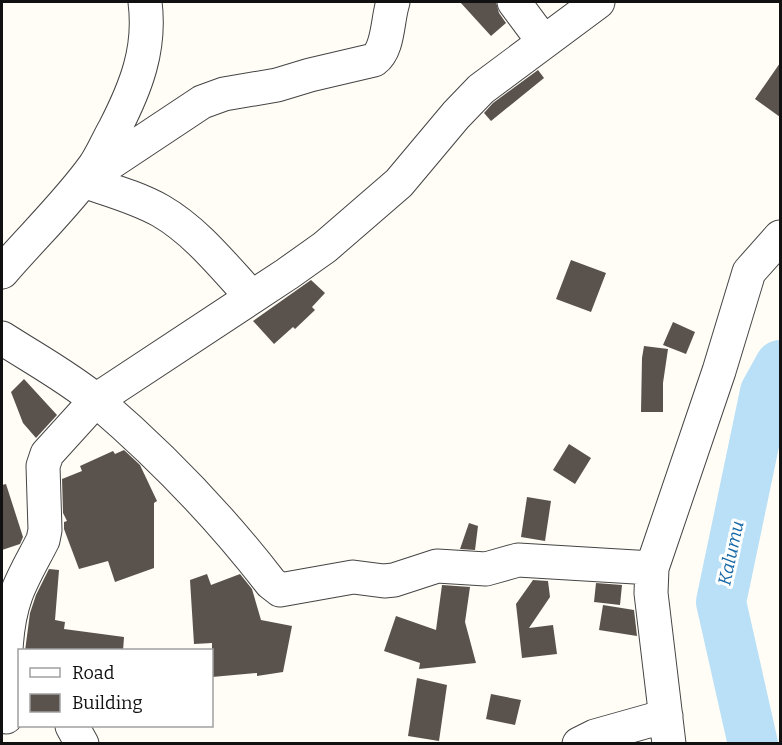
<svg xmlns="http://www.w3.org/2000/svg" width="782" height="745" font-family="Bitter,serif">
  <style>
    .lines { fill: none; stroke-linecap: round; stroke-linejoin: round }
    .river { stroke: #b9e0f7; stroke-width: 50 }
    .building { fill: #5a524d }
    .minor-casing { stroke: #444; stroke-width: 35 }
    .minor { stroke: #fff; stroke-width: 33 }
    .labels { text-anchor: middle; dominant-baseline: central; stroke-width: 6; stroke-linejoin: round; paint-order: stroke }
    .water-label { font-size: 18px; font-style: italic; fill: #1768a6; stroke: #fff }
  </style>
  <rect width="100%" height="100%" fill="#fffdf5"/>
  <g class="lines">
    <path class="river" d="M753,744l-32,-142 44,-210 15,-27"/>
  </g>
  <path class="building" d="M460,2h36l3,11 7,10 -15,13z
    M780,63v54l-25,-18z
    M538,70l6,8 -53,43 -7,-8 9,-10z
    M571,260l35,13 -15,39 -35,-13z
    M311,280l14,13 -13,14 3,3 -20,19 -2,-2 -19,17 -21,-23z
    M673,322l22,10 -9,22 -23,-9z
    M644,346l24,3 -5,34v29h-22l1,-54z
    M24,379l33,36 -21,23 -13,-15 -12,-31z
    M569,444l22,14 -16,26 -22,-14z
    M124,450l16,15 17,36 -3,2v65l-39,14 -7,-21 -29,8 -15,-40v-7l3,-1 -4,-8 -1,-34 20,-8 -2,-5 33,-15 2,3z
    M6,484l17,53 -3,7 -18,6v-65z
    M527,497l24,4 -6,40 -24,-4z
    M469,523l9,3 -3,24 -15,-1z
    M49,569l10,1 -4,50 10,2 -1,7 60,8 -1,14h-98l5,-38 6,-18z
    M207,574l4,11 29,-11 12,15 9,31 31,6 -9,46 -26,4v-3l-45,4v-34l-18,1 -4,-64z
    M533,580l15,1 2,16 -21,31 24,-3 4,29 -35,4 -6,-54z
    M596,583l26,2 -2,20 -26,-3z
    M442,585l28,2 -5,35 11,41 -57,6 1,-6 -36,-12 12,-35 40,14z
    M603,605l31,5 3,26 -38,-6z
    M417,678l30,7 -8,56 -31,-5z
    M491,694l30,6 -6,25 -29,-6z"/>
  <g class="lines">
    <g class="minor-casing">
      <path id="minor" d="M514,2l29,39
        M2,272c30,-35 66,-69 93,-107 8,-12 13,-25 20,-37 21,-41 36,-79 30,-126
        M252,297c-28,-30 -55,-65 -91,-86 -25,-14 -52,-21 -78,-30l119,-79 22,-8 53,-9 33,-10 64,-15c15,-11 13,-40 19,-58
        M2,338c31,20 66,39 95,63 63,54 123,116 174,182l9,7 73,-13 31,4 10,-1 43,-14 49,3 32,-9 134,8
        M6,717c0,-40 -4,-83 10,-122 7,-19 18,-37 27,-55l2,-10 -2,-64 4,-12 49,-54 191,-126 38,-27 74,-64 57,-68 25,-26 117,-87
        M72,726l10,18
        M579,744l16,-8 71,-20
        M669,744l-18,-151 1,-25 67,-197 30,-99 31,-35"/>
    </g>
    <use href="#minor" class="minor"/>
  </g>
  <g class="labels">
    <g class="water-label">
      <text transform="translate(731 553) rotate(-78)">Kalumu</text>
    </g>
  </g>
  <rect width="782" height="745" fill="none" stroke="#111111" stroke-width="6"/>
  <rect x="18" y="649" width="195" height="78" fill="#ffffff" stroke="#a0a0a0" stroke-width="1.5"/>
  <rect x="30" y="668" width="30" height="9" fill="#ffffff" stroke="#a0a0a0" stroke-width="1.5"/>
  <text x="72" y="679" font-size="18" fill="#111111">Road</text>
  <rect x="30" y="694" width="30" height="18" fill="#5a524d" stroke="#a0a0a0" stroke-width="1.5"/>
  <text x="72" y="709" font-size="18" fill="#111111">Building</text>
</svg>
